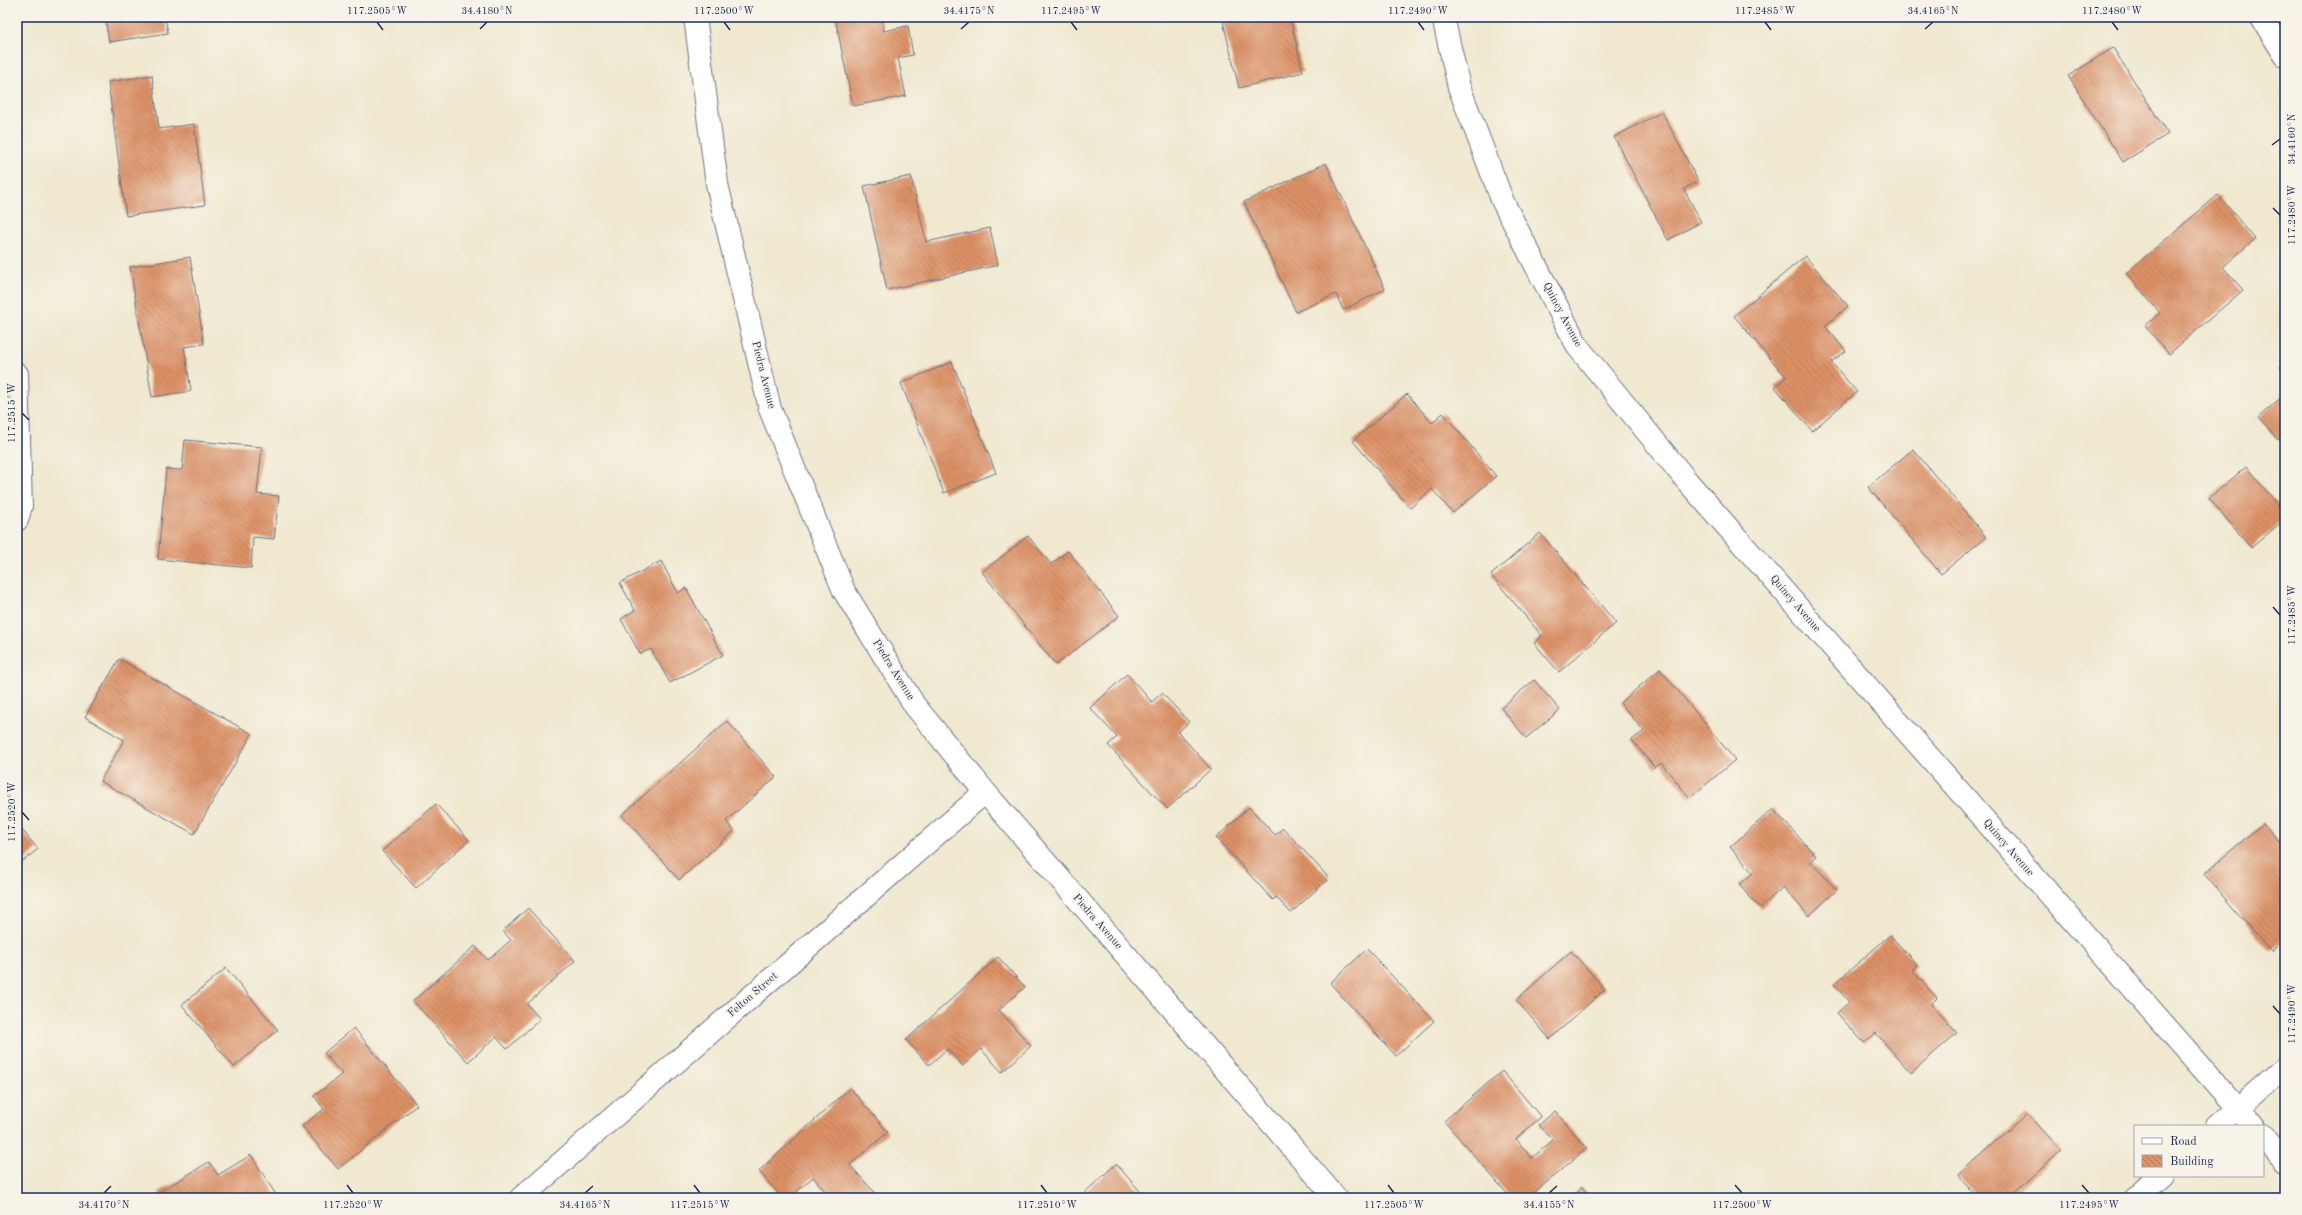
<svg xmlns="http://www.w3.org/2000/svg" width="2302" height="1215" font-family="'Old Standard TT',serif">
  <style>
    .building { fill: url(#building-back-hatch) }
    .lines { fill: none; stroke-linecap: round; stroke-linejoin: round }
    .minor-casing { stroke: #667086; stroke-width: 24 }
    .minor { stroke: #fff; stroke-width: 22 }
    .ticks { fill: none; stroke: #1b2f5e; stroke-width: 1.5 }
    .labels { text-anchor: middle; dominant-baseline: central; stroke-width: 3; stroke-linejoin: round; paint-order: stroke }
    .street-label { font-size: 11px; fill: #1b2f5e; stroke: #f7f3e8 }
    .neatline { fill: none; stroke: #1b2f5e; stroke-width: 1.5 }
    .ticks-label { font-size: 10px; text-anchor: middle; fill: #1b2f5e }
  </style>
  <defs>
    <pattern id="building-back-hatch" width="6" height="6" patternUnits="userSpaceOnUse"><rect width="6" height="6" fill="#dd9166"/><path d="M-1 5l2 2M0 0l6 6M5-1l2 2" fill="none" stroke="#b27757"/></pattern>
  </defs>
  <rect width="100%" height="100%" fill="#f7f3e8"/>
  <filter id="ink" filterUnits="userSpaceOnUse"><feTurbulence type="fractalNoise" baseFrequency=".025" numOctaves="2"/><feDisplacementMap in="SourceGraphic" scale="8" xChannelSelector="R" yChannelSelector="G"/><feConvolveMatrix kernelMatrix="1 2 1 2 8 2 1 2 1" color-interpolation-filters="sRGB"/></filter>
  <filter id="wash" filterUnits="userSpaceOnUse"><feTurbulence type="fractalNoise" baseFrequency=".012" numOctaves="4" result="noise"/><feDisplacementMap in="SourceGraphic" scale="16" xChannelSelector="R" yChannelSelector="G"/><feGaussianBlur stdDeviation="0.9" result="paint"/><feColorMatrix in="noise" values="0 0 0 0 0 0 0 0 0 0 0 0 0 0 0 0 0 1.4 0 .05"/><feComposite in="paint" operator="in"/></filter>
  <g filter="url(#wash)">
    <rect width="100%" height="100%" fill="#f0e8cf"/>
    <g id="blocks">
      <path class="building" d="M105,17h60l3,16 -59,9z
        M835,17h46l3,14 24,-5 5,29 -15,3 8,38 -53,10z
        M1222,17h68l13,55 -64,16z
        M2113,48l55,86 -45,28 -55,-86z
        M152,75l7,54 35,-5 11,81 -79,11 -18,-134z
        M1662,112l36,69 -14,8 17,33 -33,18 -54,-103z
        M1326,163l59,126 -42,21 -7,-16 -40,18 -52,-110z
        M911,176l15,66 64,-14 8,37 -111,25 -23,-104z
        M2218,195l37,44 -32,28 20,23 -74,64 -24,-28 15,-13 -34,-40z
        M1805,256l43,50 -23,20 21,25 -15,11 26,30 -45,39 -37,-44 11,-10 -52,-61z
        M190,257l14,87 -20,3 7,44 -39,6 -22,-130z
        M952,362l44,111 -52,20 -43,-110z
        M2285,362v11l-5,-6z
        M1407,394l25,29 11,-10 53,63 -43,37 -21,-24 -22,19 -57,-67z
        M2285,394v40l-7,6 -20,-22z
        M185,440l77,7 -5,47 22,2 -5,43 -21,-2 -2,31 -93,-9 8,-90 16,1z
        M1913,449l73,88 -45,37 -73,-87z
        M2246,467l39,46v6l-34,29 -42,-50z
        M1540,533l76,90 -57,49 -25,-29 8,-7 -51,-61z
        M1028,536l23,28 17,-13 51,65 -63,49 -74,-93z
        M661,561l17,32 8,-5 37,67 -53,28 -19,-34 -11,5 -19,-35 14,-9 -15,-27z
        M119,659l133,75 -58,100 -94,-53 24,-41 -39,-23z
        M1660,669l75,91 -45,38 -29,-35 -6,5 -23,-28 12,-9 -24,-28z
        M1127,674l25,28 10,-9 27,29 -11,10 33,37 -44,40 -59,-64 9,-8 -27,-29z
        M1534,680l26,30 -34,28 -25,-30z
        M727,721l49,56 -50,44 8,10 -55,49 -57,-65z
        M436,804l33,36 -53,48 -34,-37z
        M1249,807l26,28 8,-7 46,50 -38,35 -15,-16 -3,3 -57,-62z
        M1773,809l43,47 -6,5 27,29 -28,26 -26,-29 -23,21 -21,-23 14,-12 -23,-26z
        M2263,823l17,20 5,-4v100l-14,13 -67,-78z
        M17,824l21,25 -21,17z
        M528,908l47,53 -48,43 13,15 -33,30 -11,-12 -28,25 -55,-61 62,-55 13,14 23,-20 -8,-9z
        M1890,935l27,30 -5,5 25,28 -6,6 26,29 -46,40 -35,-40 -12,10 -27,-30 12,-11 -15,-18z
        M1367,949l67,72 -38,35 -66,-73z
        M1571,951l34,38 -55,50 -34,-39z
        M998,957l27,30 -26,23 32,36 -29,26 -21,-23 -18,17 -16,-17 -18,16 -23,-25z
        M226,968l52,62 -44,37 -52,-62z
        M354,1028l63,77 -79,64 -36,-43 22,-17 -10,-13 28,-22 -18,-21z
        M1502,1071l39,46 -25,22 16,19 21,-18 -14,-15 16,-14 32,37 -59,50h-17l-67,-77z
        M850,1088l38,44 -38,33 24,27 -7,6h-36l-18,-21 -23,21h-8l-23,-27z
        M2027,1114l34,37 -52,47h-31l-20,-22z
        M251,1155l27,43h-115l-4,-6 50,-30 9,13z
        M1116,1164l30,34h-59l-4,-4z
        M1582,1187l10,11h-23z"/>
    </g>
  </g>
  <g filter="url(#ink)">
    <use href="#blocks" fill-opacity="0" stroke="#667086" stroke-width="1"/>
    <g class="lines">
      <g class="minor-casing">
        <path id="minor" d="M695,17l22,167 53,225 74,182 71,115 70,86 351,406
          M1443,17l16,70 44,115 75,145 109,134 566,645
          M2261,17l24,38
          M17,374l4,132 -4,14
          M2218,1126l67,-59
          M2263,1137l22,25
          M521,1198l464,-406
          M2136,1198l25,-22"/>
      </g>
      <use href="#minor" class="minor"/>
    </g>
  </g>
  <path class="ticks" d="M377,22l6,8M724,22l6,8M1071,22l6,8M1418,22l6,8M1765,22l6,8M2112,22l6,8M480,29l7,-7M961,29l8,-7M1925,29l8,-7M2272,145l8,-6M2273,208l7,7M22,413l7,7M2273,607l7,8M22,812l7,8M2273,1006l7,8M347,1185l6,8M694,1185l6,8M1041,1185l6,8M1388,1185l6,8M1735,1185l7,8M2082,1185l7,8M104,1193l7,-7M585,1193l8,-7M1549,1193l8,-7"/>
  <g class="labels">
    <g class="street-label">
      <text transform="translate(1562 315) rotate(62)">Quincy Avenue</text>
      <text transform="translate(763 375) rotate(76)">Piedra Avenue</text>
      <text transform="translate(1795 604) rotate(49)">Quincy Avenue</text>
      <text transform="translate(893 670) rotate(58)">Piedra Avenue</text>
      <text transform="translate(2008 848) rotate(49)">Quincy Avenue</text>
      <text transform="translate(1097 922) rotate(49)">Piedra Avenue</text>
      <text transform="translate(753 995) rotate(-41)">Felton Street</text>
    </g>
  </g>
  <rect width="2302" height="1215" fill="none" stroke="#f7f3e8" stroke-width="44"/>
  <rect x="2134" y="1125" width="130" height="52" fill="#f7f3e8" stroke="#9fa5b1"/>
  <rect x="2142" y="1138" width="20" height="6" fill="#ffffff" stroke="#9fa5b1"/>
  <text x="2170" y="1145" font-size="12" fill="#1b2f5e">Road</text>
  <rect x="2142" y="1155" width="20" height="12" fill="url(#building-back-hatch)" stroke="#9fa5b1"/>
  <text x="2170" y="1165" font-size="12" fill="#1b2f5e">Building</text>
  <rect x="22" y="22" width="2258" height="1171" class="neatline"/>
  <g class="ticks-label">
    <text x="377" y="14">117.2505°W</text>
    <text x="487" y="14">34.4180°N</text>
    <text x="724" y="14">117.2500°W</text>
    <text x="969" y="14">34.4175°N</text>
    <text x="1071" y="14">117.2495°W</text>
    <text x="1418" y="14">117.2490°W</text>
    <text x="1765" y="14">117.2485°W</text>
    <text x="1933" y="14">34.4165°N</text>
    <text x="2112" y="14">117.2480°W</text>
    <text transform="translate(2291 139) rotate(-90)" y="4">34.4160°N</text>
    <text transform="translate(2291 215) rotate(-90)" y="4">117.2480°W</text>
    <text transform="translate(11 413) rotate(-90)" y="4">117.2515°W</text>
    <text transform="translate(2291 615) rotate(-90)" y="4">117.2485°W</text>
    <text transform="translate(11 812) rotate(-90)" y="4">117.2520°W</text>
    <text transform="translate(2291 1014) rotate(-90)" y="4">117.2490°W</text>
    <text x="104" y="1208">34.4170°N</text>
    <text x="353" y="1208">117.2520°W</text>
    <text x="585" y="1208">34.4165°N</text>
    <text x="700" y="1208">117.2515°W</text>
    <text x="1047" y="1208">117.2510°W</text>
    <text x="1394" y="1208">117.2505°W</text>
    <text x="1549" y="1208">34.4155°N</text>
    <text x="1742" y="1208">117.2500°W</text>
    <text x="2089" y="1208">117.2495°W</text>
  </g>
</svg>
